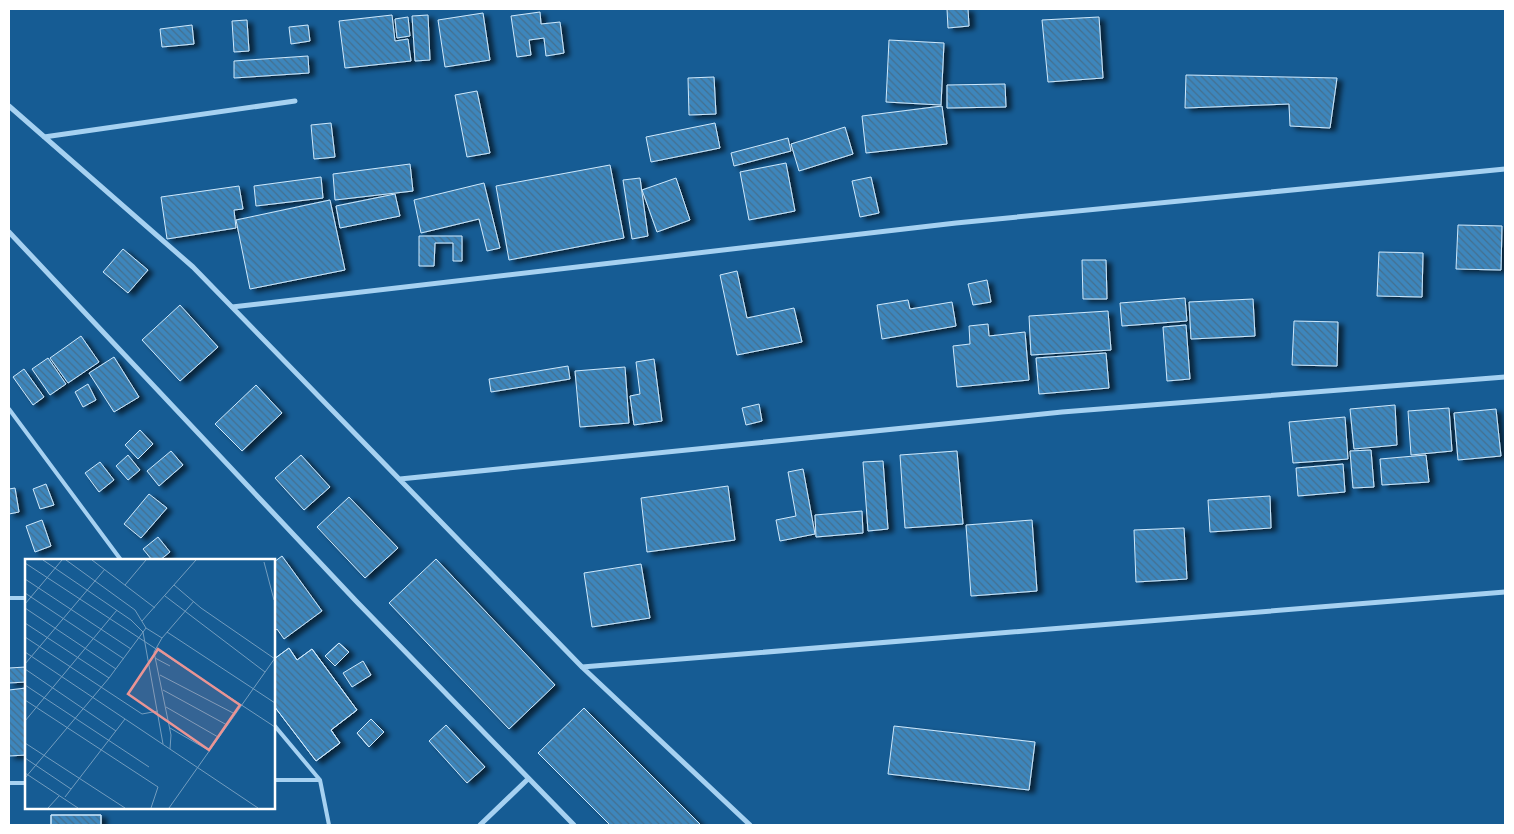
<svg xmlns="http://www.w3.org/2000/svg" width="1514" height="834" font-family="'Work Sans',sans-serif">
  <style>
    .building { fill: url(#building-back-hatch); stroke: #cde8fc; filter: url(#shadow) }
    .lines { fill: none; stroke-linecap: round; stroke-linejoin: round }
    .lane { stroke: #a6d1f1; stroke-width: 4 }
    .street { stroke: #a6d1f1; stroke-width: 5 }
    .inset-road { fill: none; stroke: #739dbf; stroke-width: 1 }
    .view { fill: #ea9494; fill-opacity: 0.15; stroke: #ea9494; stroke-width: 2.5 }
    .inset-edge { fill: none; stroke: #fff; stroke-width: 2.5 }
  </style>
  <defs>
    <pattern id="building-back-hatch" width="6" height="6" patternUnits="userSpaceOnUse" patternTransform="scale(1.25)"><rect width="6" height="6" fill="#3e86bc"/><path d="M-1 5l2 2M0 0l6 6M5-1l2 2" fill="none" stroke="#446f8f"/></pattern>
    <filter id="shadow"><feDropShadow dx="5.5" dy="3" stdDeviation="2.5" flood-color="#0009"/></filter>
  </defs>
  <rect width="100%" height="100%" fill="#165c94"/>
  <path class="building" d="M947,9h21l1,17 -21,2z
    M540,12l1,12 19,-2 4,31 -18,3 -2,-18 -15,2 2,15 -14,2 -6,-41z
    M483,13l7,47 -45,7 -7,-47z
    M392,15l3,26 13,-2 3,22 -66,7 -6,-47z
    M428,15l2,45 -15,1 -3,-45z
    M408,17l2,19 -13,2 -2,-19z
    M1099,17l4,61 -55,4 -6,-62z
    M247,20l2,31 -15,1 -2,-31z
    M192,25l2,19 -32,3 -2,-18z
    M308,25l2,16 -19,3 -2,-17z
    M889,40l55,3 -3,62 -55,-3z
    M308,56l1,17 -75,5v-17z
    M1186,75l151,3 -7,50 -40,-2 -1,-22 -104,4z
    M714,77l2,37 -27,1 -1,-37z
    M1005,84l1,23 -59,1v-23z
    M477,91l13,62 -23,4 -12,-62z
    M942,106l5,38 -81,9 -4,-37z
    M331,123l4,34 -21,2 -3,-34z
    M715,123l5,25 -69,14 -5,-25z
    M845,127l8,27 -54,17 -8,-27z
    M788,138l3,13 -57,15 -3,-13z
    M786,163l9,48 -46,9 -9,-48z
    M410,164l3,27 -78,9 -2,-26z
    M610,165l14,73 -115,22 -13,-74z
    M321,177l2,21 -67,8 -2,-20z
    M871,177l8,36 -19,4 -8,-36z
    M640,178l8,58 -16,3 -9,-59z
    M676,178l14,42 -33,12 -15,-42z
    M484,183l16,65 -13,3 -8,-32 -58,14 -7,-33z
    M239,186l4,23 -9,1 2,18 -69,11 -6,-42z
    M395,194l5,22 -60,12 -4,-22z
    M330,200l15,70 -95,19 -14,-69z
    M1458,225l44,1 -1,44 -45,-1z
    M419,236h43v25h-9v-18h-18l-1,23h-15z
    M123,249l25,21 -20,23 -25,-21z
    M1379,252l44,1 -1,44 -45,-1z
    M1082,260h24l1,39h-24z
    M737,271l10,47 47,-10 8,34 -65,13 -17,-80z
    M987,280l4,22 -18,3 -5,-21z
    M1185,298l2,23 -65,5 -2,-23z
    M1253,299l2,37 -64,3 -2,-37z
    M908,300l2,9 42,-7 4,24 -74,13 -5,-34z
    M180,305l38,42 -38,34 -38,-41z
    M1108,311l3,39 -80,5 -2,-39z
    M1294,321l44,1 -1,44 -45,-1z
    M988,324l1,12 36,-4 4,48 -72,7 -4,-41 17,-2 -1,-18z
    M1186,325l4,54 -23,2 -4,-54z
    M81,336l18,26 -31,21 -18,-25z
    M1106,353l3,35 -70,6 -3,-36z
    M114,357l25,40 -25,15 -25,-39z
    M48,358l18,26 -16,11 -18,-26z
    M654,359l8,62 -28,4 -4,-29 10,-2 -4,-32z
    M568,366l2,13 -79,13 -2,-13z
    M625,367l4,56 -49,4 -5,-56z
    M24,369l20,28 -11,8 -20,-28z
    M88,384l8,16 -13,7 -8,-15z
    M256,385l26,28 -40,38 -27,-27z
    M759,404l3,17 -16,4 -4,-17z
    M1395,405l2,40 -43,4 -4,-40z
    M1449,408l3,43 -41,4 -3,-44z
    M1496,409l5,47 -43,4 -4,-47z
    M1345,417l3,42 -55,4 -4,-41z
    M140,430l13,14 -15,15 -13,-14z
    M1371,450l3,37 -21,1 -3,-37z
    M171,451l12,14 -24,21 -12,-15z
    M957,451l6,73 -58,4 -5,-73z
    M128,455l12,15 -12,10 -12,-14z
    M301,455l29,32 -26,23 -29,-32z
    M1426,455l3,27 -47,3 -2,-26z
    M883,461l5,68 -20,2 -5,-69z
    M100,462l14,18 -15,12 -14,-19z
    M1343,464l2,28 -47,4 -2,-28z
    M803,469l12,65 -35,7 -4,-21 20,-4 -8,-44z
    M46,484l8,21 -14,4 -7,-20z
    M728,486l7,54 -88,12 -6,-54z
    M15,488l4,24 -10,2v-25z
    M149,494l18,14 -26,30 -17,-14z
    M1270,496l1,32 -61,4 -2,-32z
    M349,497l49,51 -33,30 -48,-51z
    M862,511l1,22 -47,4 -1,-22z
    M42,520l9,26 -16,6 -9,-26z
    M1032,520l5,71 -66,5 -5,-71z
    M1184,528l3,51 -51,3 -2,-52z
    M158,537l12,15 -10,8h-8l-9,-11z
    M282,556l40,55 -38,28 -7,-10 -3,2v-69z
    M436,559l119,126 -46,44 -120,-126z
    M641,564l9,54 -58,9 -8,-54z
    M339,643l10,9 -14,14 -10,-10z
    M339,643l10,9 -14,14 -10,-10z
    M289,648l8,12 15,-11 45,61 -26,20 9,13 -24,18 -42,-55v-47z
    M289,648l8,12 15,-11 45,61 -26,20 9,13 -24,18 -42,-55v-47z
    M363,661l8,14 -19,12 -9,-14z
    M26,667v15l-17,1v-15z
    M26,688v67l-17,1v-66z
    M584,708l117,117h-91l-72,-72z
    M371,719l13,13 -15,15 -12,-14z
    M371,719l13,13 -15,15 -12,-14z
    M446,725l39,42 -18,16 -38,-42z
    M894,726l141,16 -6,48 -141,-16z
    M51,815h50v10h-50z
    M51,815h50v10h-50z"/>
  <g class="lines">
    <path class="lane" d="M9,409l112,151
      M9,598h17
      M274,725l46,55 9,45
      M274,780h45
      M9,783h17"/>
    <path class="street" d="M9,106l184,161 389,400 168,158
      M44,137l251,-36
      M9,232l347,369 218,224
      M232,307l724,-84 549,-54
      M400,479l662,-67 443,-35
      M582,667l923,-75
      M480,825l48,-46"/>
  </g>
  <g transform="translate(25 559)">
    <rect width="250" height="250" fill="#165c94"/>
    <path class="inset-road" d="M18,1l88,60 12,12 20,112M41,1l69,50 11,18 16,10M67,1l63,48M239,3l10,38M0,4l250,164M0,20l106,70M100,26l21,-25M149,26l27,23 74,51M0,34l99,66M140,37l100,76M0,45l37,-44M0,49l91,61M117,62l54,-61M0,64l84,55M142,73l108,71M0,78l117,77 16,-3M0,93l233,156M130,99l15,8M0,105l80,-95M0,110l91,62M135,116l75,39M0,126l124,82M138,131l64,35M0,141l133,87 -7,21M141,148l52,30M0,162l92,-111M145,169l38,22M0,184l100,65M145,190l1,-14 -17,-83 8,-14 32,-37M0,199l46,31M0,214l53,35M0,219l84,-100 37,-50M40,238l60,-78M23,249l11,-12M144,249l106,-150"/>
    <path class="view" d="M133,90l82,56 -31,45 -81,-56z"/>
    <rect width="250" height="250" class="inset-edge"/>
  </g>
  <rect width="1514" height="834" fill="none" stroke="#ffffff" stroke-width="20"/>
</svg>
